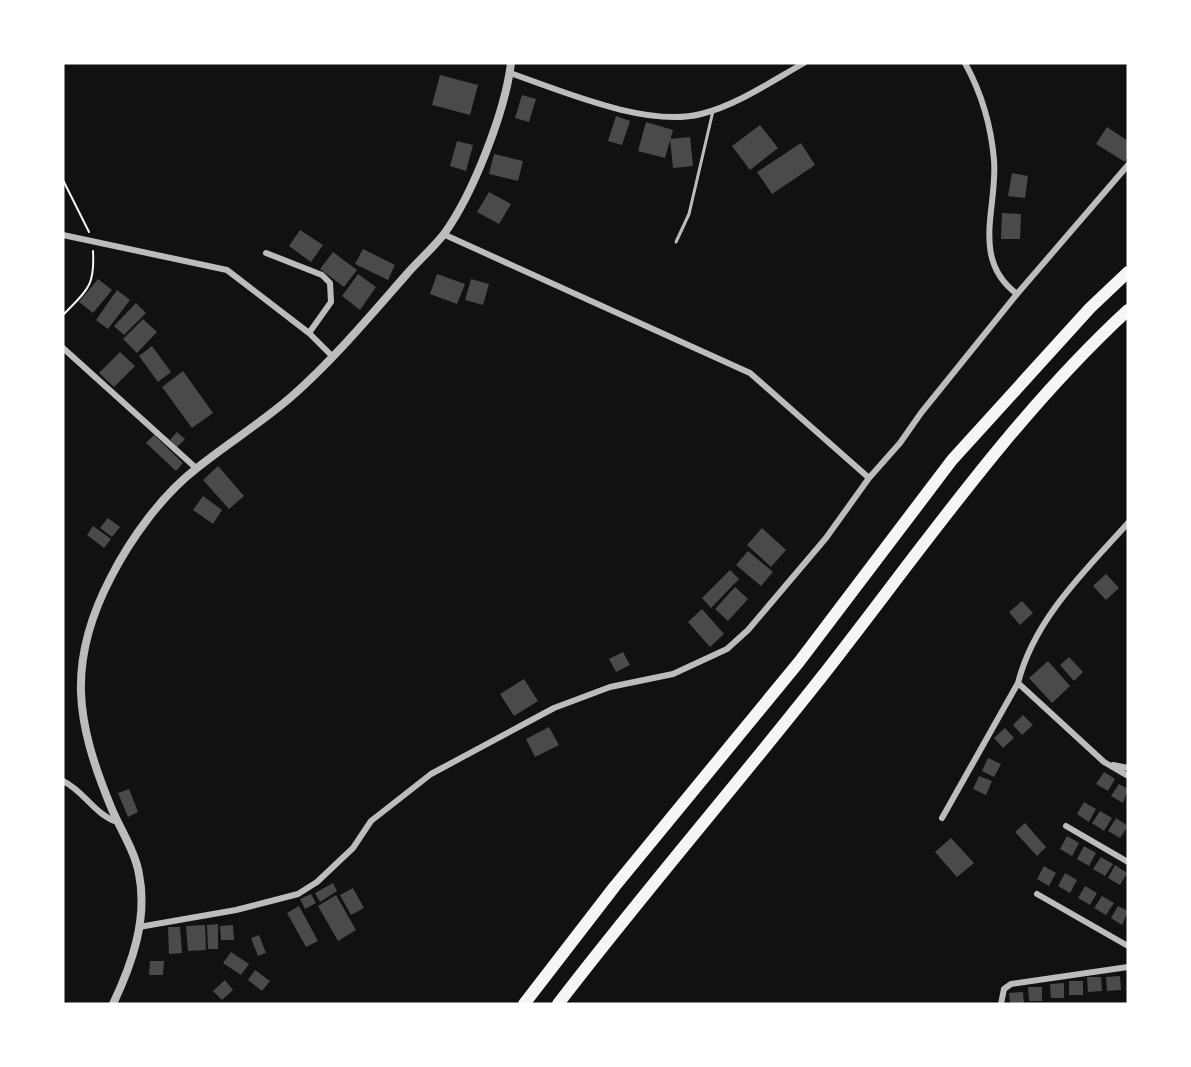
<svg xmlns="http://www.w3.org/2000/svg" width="1191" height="1067" font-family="'Playfair Display',serif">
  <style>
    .building { fill: #4a4a4a }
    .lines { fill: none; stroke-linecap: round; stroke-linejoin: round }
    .path { stroke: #f5f5f5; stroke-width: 2 }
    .service { stroke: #bcbcbc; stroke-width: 3 }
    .minor { stroke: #bcbcbc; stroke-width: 6 }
    .tertiary { stroke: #bcbcbc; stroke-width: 8 }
    .motorway { stroke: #f5f5f5; stroke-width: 12 }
  </style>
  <rect width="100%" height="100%" fill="#111"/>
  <path class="building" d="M440,75l38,10 -8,30 -38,-10z
    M522,95l14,4 -7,23 -14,-4z
    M616,116l14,5 -8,24 -14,-4z
    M646,122l27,8 -8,28 -27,-7z
    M760,125l18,23 -28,22 -18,-24z
    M1107,127l21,14v15l-3,6 -29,-18z
    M690,137l3,29 -20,2 -3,-29z
    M457,141l16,4 -7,26 -16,-5z
    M801,143l14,22 -43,29 -15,-22z
    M494,154l29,7 -5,20 -29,-7z
    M1012,173l16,3 -3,22 -17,-2z
    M489,192l22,12 -12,20 -22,-12z
    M1002,213l19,1 -1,25h-19z
    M300,230l23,15 -12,17 -22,-16z
    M363,249l32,16 -7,15 -33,-16z
    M333,252l24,18 -13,17 -24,-18z
    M358,274l18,13 -16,23 -18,-14z
    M437,274l28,10 -8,20 -27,-10z
    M98,279l14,11 -19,23 -14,-11z
    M471,279l18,5 -6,21 -18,-5z
    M117,290l13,10 -22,29 -12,-9z
    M136,303l10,10 -22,22 -10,-9z
    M143,319l14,13 -20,21 -14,-14z
    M152,346l19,26 -13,10 -19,-26z
    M120,352l15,14 -21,21 -15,-14z
    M183,371l30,42 -21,15 -30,-41z
    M177,432l8,7 -8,8 -7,-7z
    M154,435l29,28 -7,8 -30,-28z
    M218,466l26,30 -15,13 -26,-29z
    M203,496l19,14 -9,14 -20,-14z
    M108,518l12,9 -8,10 -12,-9z
    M93,526l18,13 -7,9 -17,-13z
    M762,528l24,22 -15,17 -24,-22z
    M748,551l25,21 -12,14 -25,-21z
    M730,570l9,9 -28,29 -9,-10z
    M1106,574l13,14 -13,12 -13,-14z
    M735,587l13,12 -20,22 -13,-12z
    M1022,601l11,12 -13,12 -11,-13z
    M702,609l22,25 -14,13 -22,-25z
    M623,652l7,13 -14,7 -7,-13z
    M1069,657l14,15 -9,9 -14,-16z
    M1048,661l22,25 -18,17 -23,-25z
    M524,679l14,22 -24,15 -14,-22z
    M1023,715l10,10 -11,10 -9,-10z
    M549,727l10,18 -24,12 -9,-18z
    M1005,728l9,10 -11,10 -9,-10z
    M988,758l13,6 -7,13 -12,-6z
    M1104,772l11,7 -7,12 -12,-7z
    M979,776l13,5 -6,14 -13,-6z
    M1119,784l9,5 -5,14 -12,-7z
    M129,789l9,23 -10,5 -10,-24z
    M1084,802l12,7 -7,13 -12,-8z
    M1100,811l12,7 -8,13 -12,-8z
    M1116,818l12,8 -8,12 -12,-7z
    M1025,823l21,24 -9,9 -22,-24z
    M1067,836l12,7 -7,13 -12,-7z
    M951,838l23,25 -17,14 -22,-25z
    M1084,846l12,7 -7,13 -12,-7z
    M1101,857l12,7 -8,12 -12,-7z
    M1115,865l12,8 -7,12 -12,-7z
    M1044,866l12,7 -7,13 -12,-7z
    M1065,873l12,7 -7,13 -12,-7z
    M333,883l4,8 -17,11 -5,-9z
    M1085,886l12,7 -7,12 -12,-7z
    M353,888l11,20 -13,7 -11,-20z
    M311,894l5,9 -11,6 -5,-10z
    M336,895l20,35 -18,11 -20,-35z
    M1102,896l12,7 -8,12 -12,-7z
    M299,906l19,35 -12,6 -19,-34z
    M1118,906l10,5 -6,14 -11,-7z
    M218,924v25h-10l-1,-24z
    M205,925l1,25 -18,1 -2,-25z
    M233,925l1,15h-13l-1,-14z
    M168,927h12l2,26 -13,1z
    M259,935l7,18 -8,3 -7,-18z
    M231,952l18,12 -8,11 -18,-12z
    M150,961h14l-1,14h-14z
    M255,970l15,11 -8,10 -14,-11z
    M1120,976l1,14 -14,1 -1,-14z
    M1087,977h14l1,14 -14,1z
    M225,980l8,10 -11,10 -9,-9z
    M1069,981h14v14h-14z
    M1064,983v15h-13l-1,-14z
    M1028,987h14v14h-13z
    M1023,992l1,12h-14l-1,-11z"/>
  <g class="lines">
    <path class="path" d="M63,180l26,52
      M63,315c24,-25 32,-28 30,-64"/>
    <path class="service" d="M676,242l13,-28 24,-103"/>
    <path class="minor" d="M510,73c52,18 137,55 191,41 36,-9 71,-33 103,-51
      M443,234l307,139 119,105
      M63,235l164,35 82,63 23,23
      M266,253l56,22 8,8 1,19 -22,31
      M1017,294l111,-129
      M63,348l133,120
      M1128,523c-43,48 -94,96 -110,160l86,79 24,14
      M1113,765l15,3
      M63,781c21,10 31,33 54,41
      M942,818l76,-135
      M1066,826l62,36
      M1037,894l91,52
      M139,927l97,-17 62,-16 19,-12 36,-34 18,-27 60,-47 123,-66 56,-21 63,-13 54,-25 21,-19 78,-92 43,-60 31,-35 21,-30 96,-119c-47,-35 -19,-87 -23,-134 -3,-36 -12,-66 -29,-97
      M1001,1004l3,-15 7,-5 117,-17"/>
    <path class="tertiary" d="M113,1004c19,-40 35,-85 26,-130 -4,-23 -19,-45 -28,-67 -35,-85 -45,-144 0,-230 20,-39 51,-82 86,-109 31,-25 64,-45 94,-71 42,-37 78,-80 115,-122 12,-14 27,-27 38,-41 29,-40 61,-122 67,-171"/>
    <path class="motorway" d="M524,1004l91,-118 184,-224 153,-202 138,-152 38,-36
      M558,1004c85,-111 176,-216 262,-325 99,-126 190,-260 308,-369"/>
  </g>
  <rect width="1191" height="1067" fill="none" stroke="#ffffff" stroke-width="129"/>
</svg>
